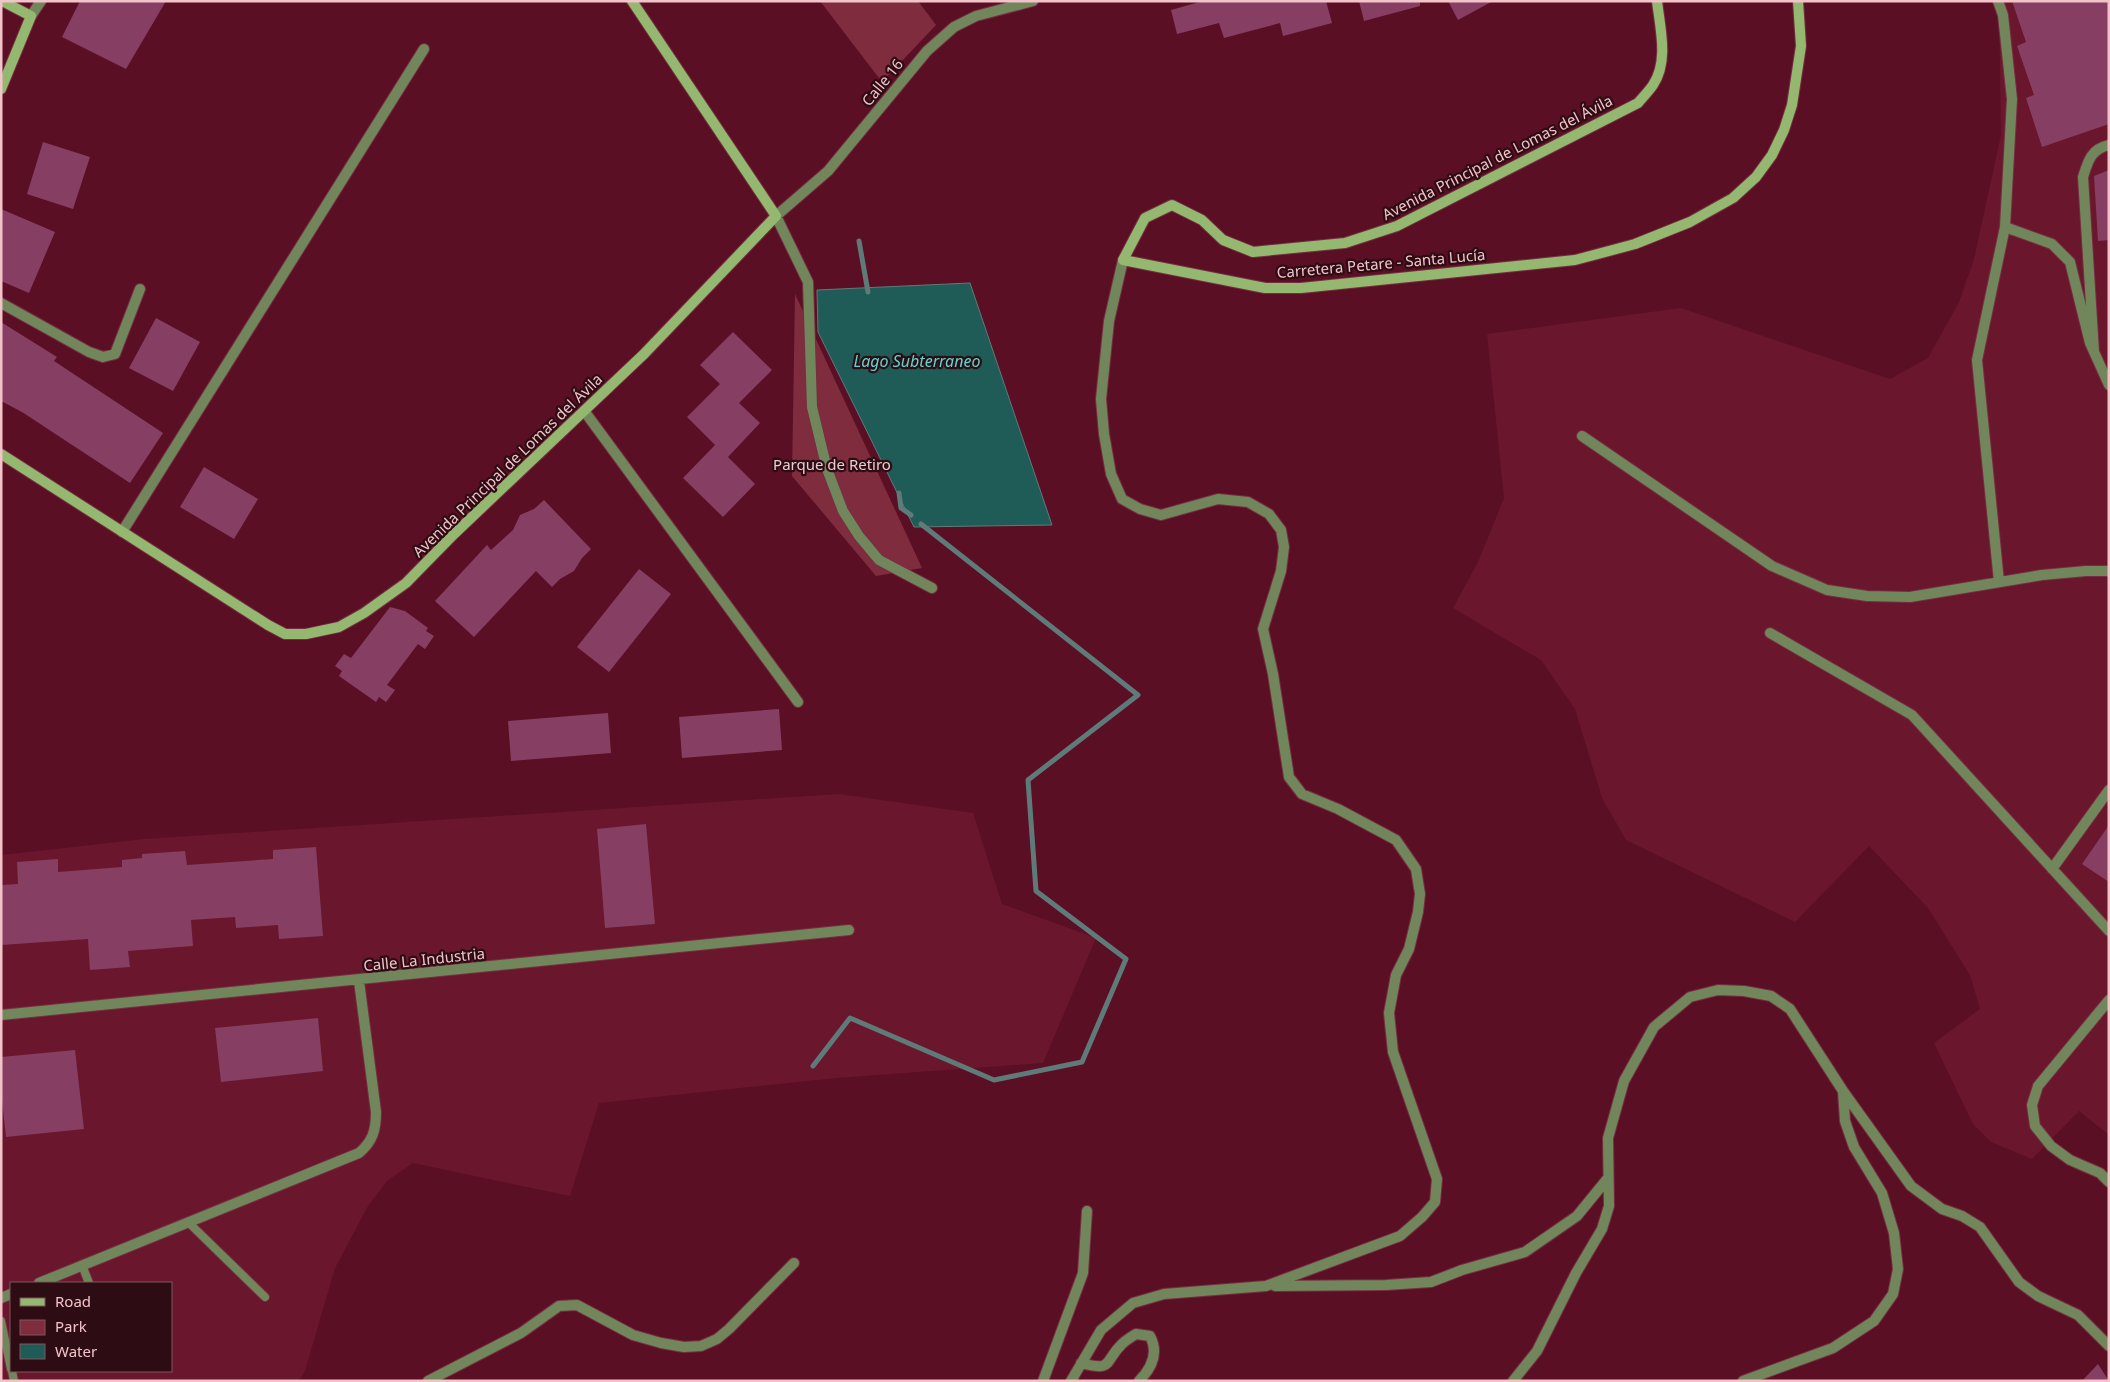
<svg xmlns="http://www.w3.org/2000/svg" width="2110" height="1382" font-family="'Noto Sans',sans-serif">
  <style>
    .built { fill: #6a162d; fill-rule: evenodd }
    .green { fill: #802c3f }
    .water { fill: #1f5c58; stroke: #5e7b7a }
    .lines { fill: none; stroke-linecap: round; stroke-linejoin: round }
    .stream { stroke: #5e7b7a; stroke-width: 5 }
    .building { fill: #863e63 }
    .lane-casing { stroke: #762f42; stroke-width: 10 }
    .street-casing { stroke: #762f42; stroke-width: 12 }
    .secondary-casing { stroke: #762f42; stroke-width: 12 }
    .lane { stroke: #71875b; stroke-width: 8 }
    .street { stroke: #71875b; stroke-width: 10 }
    .secondary { stroke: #94b870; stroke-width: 10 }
    .labels { text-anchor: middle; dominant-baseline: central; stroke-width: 4.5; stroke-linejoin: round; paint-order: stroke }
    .street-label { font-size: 15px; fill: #f2c3c9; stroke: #2d0d13 }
    .park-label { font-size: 15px; fill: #ecccd0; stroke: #2d0d13 }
    .water-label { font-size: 16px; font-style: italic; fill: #5cd7d1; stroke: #2d0d13 }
  </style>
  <rect width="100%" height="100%" fill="#5b0f24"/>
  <path class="built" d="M1999,1h110v1134l-30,-24 -47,48 -41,-17 -18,-18 -39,-81 46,-34 -10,-34 -42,-67 -59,-62 -74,76 -169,-82 -24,-42 -27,-89 -34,-49 -88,-52 25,-46 26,-64 -17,-164 194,-26 209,71 38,-21 31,-56 15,-43 27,-124z
    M839,794l134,19 29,91 94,34 -53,125 -207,15 -237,25 -29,93 -157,-33 -26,18 -19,25 -33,62 -30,103 -6,10h-298v-526l143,-16zM11,1283h160v88h-160z"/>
  <path class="green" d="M820,1h98l18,24 -54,57z
    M795,294l127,274 -46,8 -84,-100z"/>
  <path class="water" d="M970,283l82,242 -138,2 -96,-195 -1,-42z"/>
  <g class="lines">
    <path class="stream" d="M859,241l9,51
      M899,493l2,15 10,7
      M813,1066l37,-48 144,62 88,-18 44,-103 -90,-68 -8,-111 110,-85 -217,-171"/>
  </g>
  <path class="building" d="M80,1h86l-40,68 -64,-32z
    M1203,1h123l6,22 -49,13 -3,-13 -56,15 -5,-15 -42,11 -6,-24z
    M1359,1h61v5l-56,15z
    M1448,1h45l-35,19z
    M2012,1h97v123l-67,23 -16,-49 8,-3 -17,-49 9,-4z
    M43,142l47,15 -17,52 -46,-15z
    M2109,170v70l-11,1 -4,-65z
    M1,209l54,23 -26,61 -28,-12z
    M156,318l44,24 -27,49 -44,-23z
    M1,322l56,35 -3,4 109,72 -33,50 -108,-71 -21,-11z
    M733,332l39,38 -33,33 21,20 -32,34 27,27 -32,33 -40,-39 32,-33 -28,-28 33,-33 -20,-19z
    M204,467l54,32 -24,40 -54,-32z
    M544,500l47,49 -9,9 -8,13 -14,8 -8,8 -16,-16 -62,66 -39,-36 52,-56 4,5 22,-20 7,-15 14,-6z
    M639,569l32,25 -62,78 -32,-25z
    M390,607l15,4 23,17 -2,3 8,5 -9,13 -7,-5 -31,41 8,5 -9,12 -7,-5 -3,5 -37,-26 3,-5 -7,-5 9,-12 7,4z
    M779,709l3,41 -100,8 -3,-41z
    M608,713l3,40 -100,8 -3,-40z
    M646,824l9,100 -50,4 -8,-99z
    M2109,825v57l-27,-18z
    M316,847l7,89 -44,3 -1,-14 -42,3 -1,-11 -44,3 2,26 -65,5 2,16 -40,3 -2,-31 -87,6v-60l17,-1 -1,-22 41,-3v13l64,-5v-7l20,-2v-4l43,-3 2,14 86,-6v-9z
    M318,1018l5,53 -102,11 -6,-54z
    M75,1050l9,79 -78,8 -5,-46v-34z
    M2098,1364l11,17h-27z"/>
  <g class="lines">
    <g class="lane-casing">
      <path id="lane" d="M188,1222l77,75
        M82,1265l7,18
        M1,1321l10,48
        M12,1371l2,10"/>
    </g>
    <g class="street-casing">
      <path id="street" d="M1998,1l5,14 9,84 -7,128 -28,133 22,222
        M31,16l10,-15
        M2005,227l47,17 18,18 20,81 19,42
        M1,303l88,49 14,5 12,-3 25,-65
        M2094,352l-11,-175c5,-16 8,-28 26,-32
        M585,412l213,290
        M1582,436l190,130 55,24 40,6 43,1 132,-22 44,-4h23
        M122,532l302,-483
        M932,588l-53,-28 -20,-24 -16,-25 -16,-42 -15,-62 -4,-125 -32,-66 52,-45 99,-120 27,-24 22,-11 57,-15
        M1770,633l142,82 197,216
        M2052,869l57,-79
        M2109,1000l-71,86 -6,19 3,21 16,20 19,14 30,13 9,9
        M1,1015l848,-85
        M39,1283l320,-130c14,-12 17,-23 17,-41l-17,-131
        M1275,1286l111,-1 45,-3 31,-12 63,-18 52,-36 31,-38
        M1,1298l10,-4
        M1081,1363c33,9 23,-2 41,-19 4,-4 9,-7 14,-10l14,2c9,17 2,32 -11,45
        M428,1381l93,-48 38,-27 18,-1 56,30 28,8 23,4 17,-1 16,-7 12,-10 65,-66
        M1043,1381l40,-108 4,-62
        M1071,1381l30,-51 32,-27 31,-9 102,-8 134,-50 22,-19 13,-15 2,-23 -44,-127 -4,-39 7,-38 13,-26 9,-37 2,-18 -4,-25 -20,-29 -58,-31 -36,-15 -13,-17 -16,-103 -10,-45 18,-58 3,-24 -3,-17 -12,-16 -21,-12 -30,-3 -57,16 -21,-6 -18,-10 -11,-25 -7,-40 -3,-35 8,-78 14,-61
        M1513,1381l24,-30 39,-78 26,-44 7,-23 -1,-68 16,-57 30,-54 36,-30 28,-7 26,1 27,5 19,13 53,82 68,95 31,23 20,7 18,11 39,55 19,14 40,19 31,31
        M1743,1381l90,-33 41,-27 19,-27 5,-25 -4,-36 -12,-40 -28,-46 -9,-26 -2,-30"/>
    </g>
    <g class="secondary-casing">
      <path id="secondary" d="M1657,1c3,27 12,60 -4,84 -4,6 -10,12 -15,18l-241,123 -52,17 -92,9 -30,-12 -21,-20 -30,-15 -27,13 -22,42 142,28h36l274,-28 60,-16 55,-22 43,-24 23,-21 16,-22 12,-25 8,-25 9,-59 -3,-45
        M1,89l30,-73 -29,-15
        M1,454l267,171 17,9h21l33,-7 25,-14 42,-30 47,-48 191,-181 132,-138 -144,-215"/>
    </g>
    <use href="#lane" class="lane"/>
    <use href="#street" class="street"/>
    <use href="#secondary" class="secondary"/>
  </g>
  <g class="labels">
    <g class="street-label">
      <text transform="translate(882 82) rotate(-51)">Calle 16</text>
      <text transform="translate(1497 157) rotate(-27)">Avenida Principal de Lomas del Ávila</text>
      <text transform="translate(1381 263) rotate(-5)">Carretera Petare - Santa Lucía</text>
      <text transform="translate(507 465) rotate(-44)">Avenida Principal de Lomas del Ávila</text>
      <text transform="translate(424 959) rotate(-6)">Calle La Industria</text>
    </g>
    <g class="park-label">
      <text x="832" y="464">Parque de Retiro</text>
    </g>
    <g class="water-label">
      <text x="917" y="361">Lago Subterraneo</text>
    </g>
  </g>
  <rect width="2110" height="1382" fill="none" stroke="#f2c3c9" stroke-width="5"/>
  <rect x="10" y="1282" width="162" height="90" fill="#2d0d13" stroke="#7c565c"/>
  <rect x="20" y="1298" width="25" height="8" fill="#94b870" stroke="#7c565c"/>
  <text x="55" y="1307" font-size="15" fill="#f2c3c9">Road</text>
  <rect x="20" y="1320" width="25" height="15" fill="#802c3f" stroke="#7c565c"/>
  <text x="55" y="1332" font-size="15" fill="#f2c3c9">Park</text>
  <rect x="20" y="1344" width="25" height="15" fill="#1f5c58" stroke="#7c565c"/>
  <text x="55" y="1357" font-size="15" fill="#f2c3c9">Water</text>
</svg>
